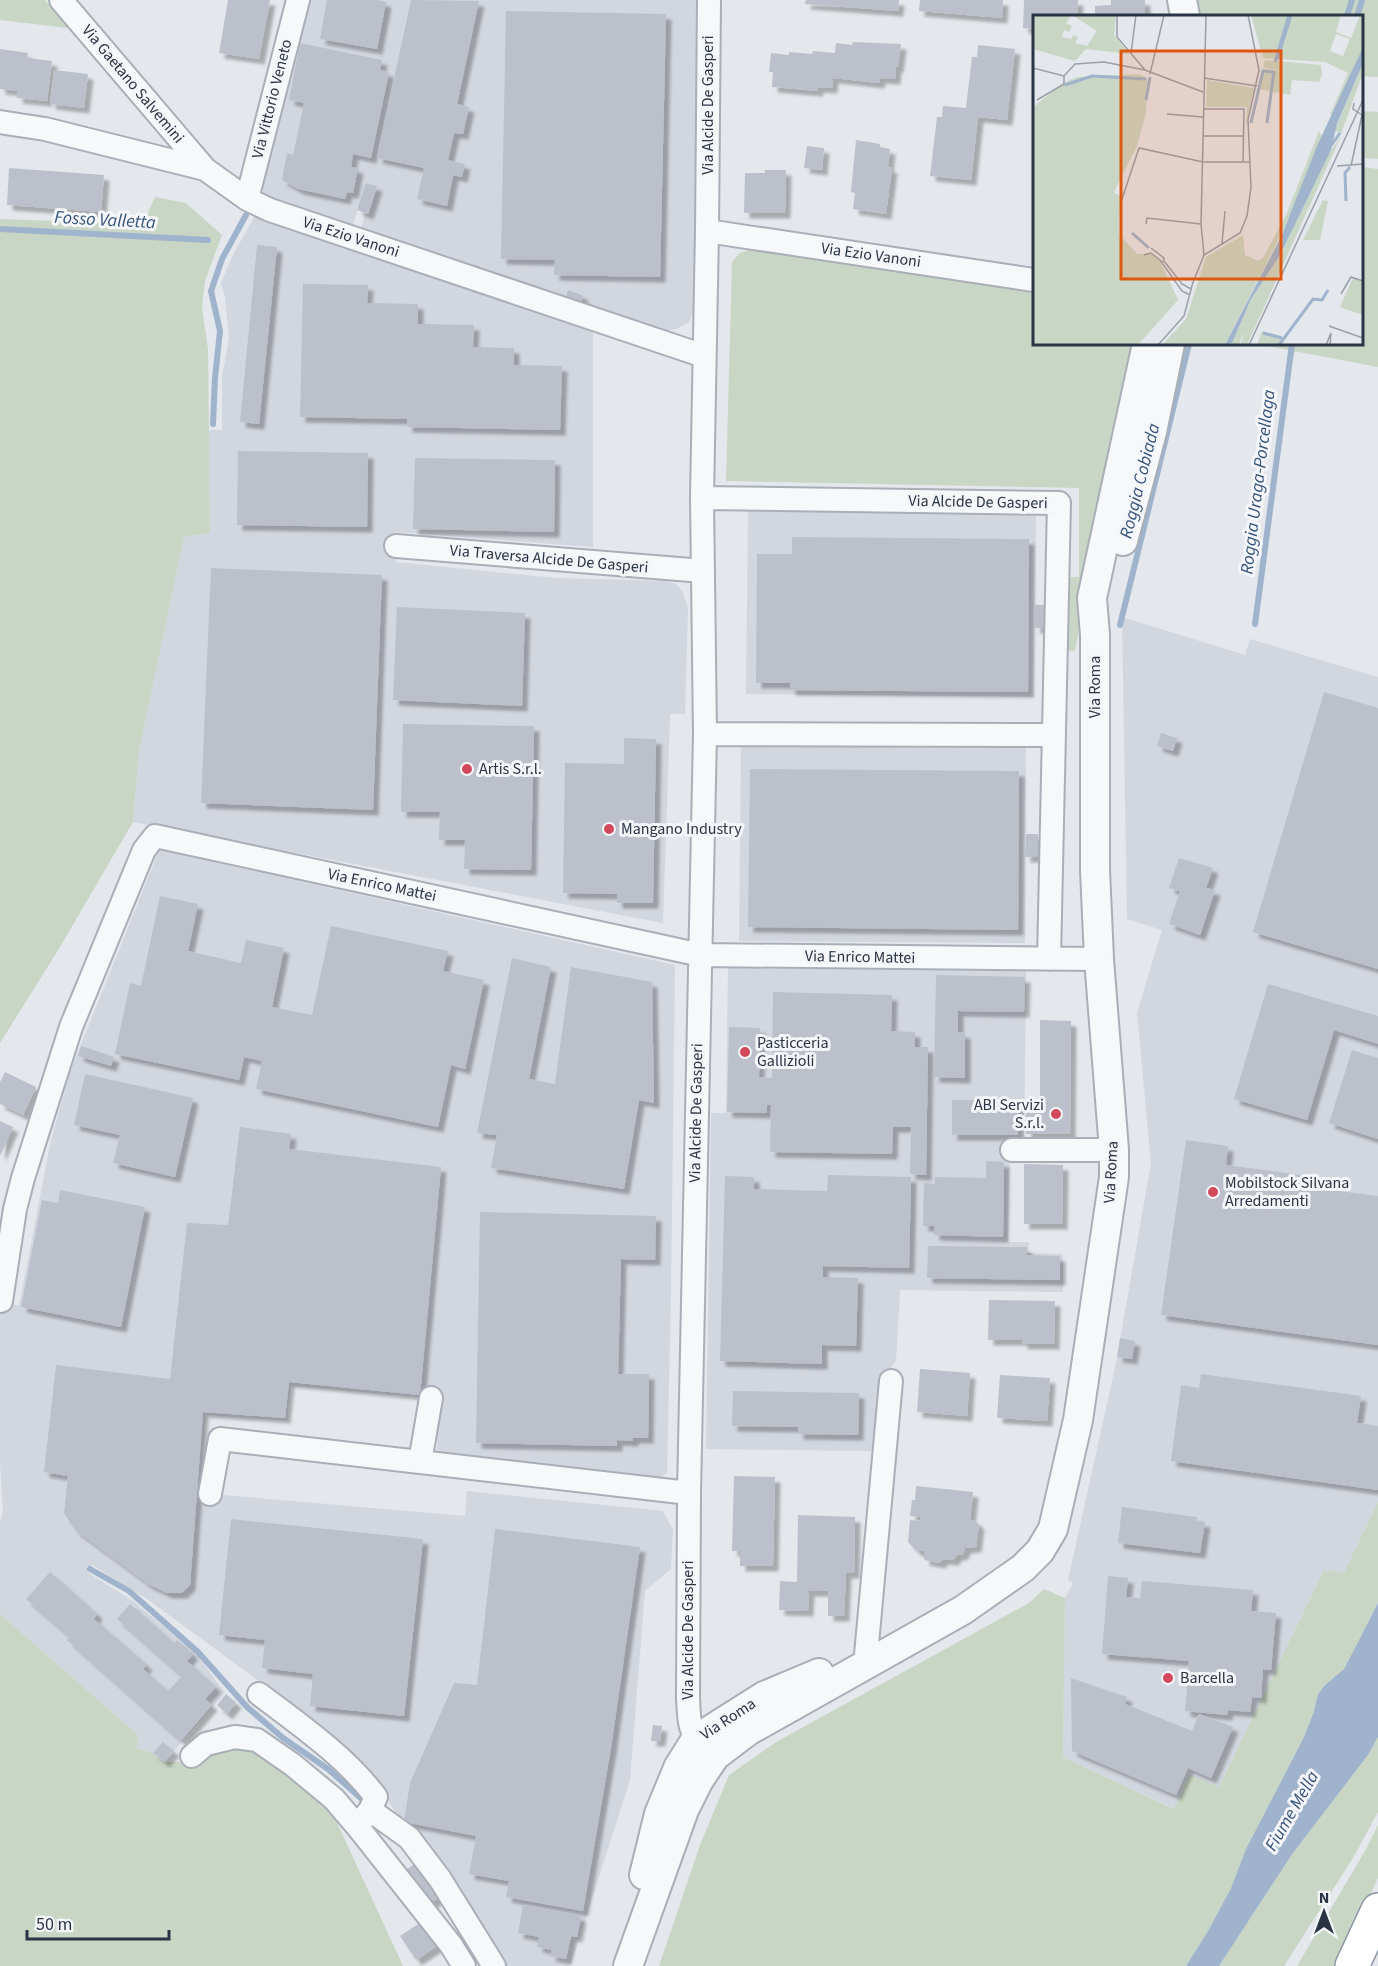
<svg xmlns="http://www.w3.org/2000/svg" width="1378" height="1966" font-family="'Source Sans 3',sans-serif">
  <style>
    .built { fill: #d2d6de }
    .green { fill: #c9d6c5 }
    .water { fill: #9fb4cc }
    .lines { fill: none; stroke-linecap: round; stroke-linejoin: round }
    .stream { stroke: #9fb4cc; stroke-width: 6 }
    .building { fill: #bbc0ca; filter: url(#shadow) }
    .minor-casing { stroke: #a9aeb7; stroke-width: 26 }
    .tertiary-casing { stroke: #a9aeb7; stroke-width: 32 }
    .trunk-casing { stroke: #8b94a3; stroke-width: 36 }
    .minor { stroke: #f7f8fa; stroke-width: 22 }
    .tertiary { stroke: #f7f8fa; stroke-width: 28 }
    .trunk { stroke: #fff; stroke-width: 33 }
    .poi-dot { fill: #d1495b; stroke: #f4f6f9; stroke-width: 2 }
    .labels { text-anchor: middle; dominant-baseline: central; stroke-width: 6; stroke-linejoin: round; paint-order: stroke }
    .street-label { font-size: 16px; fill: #2b3445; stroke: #f4f6f9 }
    .poi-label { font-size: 16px; fill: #2b3445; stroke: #f4f6f9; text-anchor: start }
    .water-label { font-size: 18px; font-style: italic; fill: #34527a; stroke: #f4f6f9 }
    .inset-river { fill: none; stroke: #9fb4cc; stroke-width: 3 }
    .inset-road { fill: none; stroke: #9a9fa9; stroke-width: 1.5 }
    .view { fill: #df570f; fill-opacity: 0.15; stroke: #df570f; stroke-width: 3 }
    .inset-edge { fill: none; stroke: #2b3445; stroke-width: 3 }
  </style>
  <defs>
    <filter id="shadow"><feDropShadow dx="5.5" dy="5.5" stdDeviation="1.5" flood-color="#0004"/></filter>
  </defs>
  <rect width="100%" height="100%" fill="#e4e7ec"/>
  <path class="built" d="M310,0h396l-12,311 -5,11 -13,7 -14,2 -82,-26 3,-10 -14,-5 -4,10 -205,-70 6,-17h3l8,-26 -10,-4 -15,44 -83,-28 -5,-5 -2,-6z
    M257,212l336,118v217l-197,-15v30l160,16 112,3 9,4 5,6 6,17 -3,106h-15l-7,209 -530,-101 6,-71 45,-214 26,-4 -2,-103h14v-53l7,-39 -4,-41 -4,-14 12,-28z
    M748,511l288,3 -2,183 -288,-3z
    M1122,617l123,38 5,-16 128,38v825l-34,72 -20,-4 -105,217 -44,22 -112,-52 2,-159 8,-15 -5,-3 48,-217 35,-200 -14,-150 25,-83 -35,-11z
    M741,746l285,2 -1,195 -286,-2z
    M159,850l516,115 -4,329 -4,179 -13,8 -218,-23 5,-59 -150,-13 -4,35 -81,-6 -6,78 265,23 2,-25 196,20 10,19 -2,39 -26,22 -15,189 -59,184 -2,2h-64l-100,-139 -29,-45 -51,-49 -62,-49 -116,-85 -55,-34 -5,7 46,29 47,39 17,15 28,38 -61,69 -11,-9 -16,-5 1,-13 -138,-121v-92l3,-10 -3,-49v-162l19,5 32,-166 19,-68z
    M728,968l298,3 -2,176 -14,1 -2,94h21v11l34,1v38l-163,-2 -4,70 -12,19 -7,72 -171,-2 5,-336h15z"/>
  <path class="green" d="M0,0h45l23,28 -68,-8z
    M1197,0h181v77l-16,-1v-60h-161z
    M1362,111l16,1v47l-16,-1z
    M1362,167l16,2v198l-121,-23h105z
    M155,197l31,6 36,32 -17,46 -3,26 6,42 2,184 -26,4 -45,214 -6,71 -73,125 -60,96v-824l143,5z
    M756,248l278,40v56h103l-62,307 -12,-1 1,-73h15v-89l-353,-7 6,-219 8,-9z
    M1378,1502v101l-34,66 -19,16 -7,9 -4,17 -10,26 -58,112 -15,39 -23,43 -22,35h-527l41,-121 29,-70 47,-33 253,-139 15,-14 21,9 -2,159 111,52 16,-34 29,12 105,-217 20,3z
    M0,1614l138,121 -1,13 16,5 11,9h13l16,-2 8,-7 43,-9 73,50 16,20 70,152h-403z
    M1378,1737v75l-25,46 -69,108h-65l74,-113 75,-98z
    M1378,1825v53l-40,88h-41l68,-115z"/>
  <path class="water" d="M1378,1603v134l-10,18 -75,98 -74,113h-33l22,-35 23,-43 15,-39 58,-112 10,-26 4,-17 7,-9 19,-16z"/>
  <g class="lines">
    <path class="stream" d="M1347,16l5,-16
      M1357,16l5,-16
      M0,229l208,11
      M213,424l2,-46 5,-47 -9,-40 11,-32 24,-44
      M1255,624l37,-280
      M1120,625l69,-281
      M90,1569l39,22 69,61 49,55 36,31 45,31 35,31"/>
  </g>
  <path class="building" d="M228,0h42l-11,59 -40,-6z
    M327,0h51l8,2 -9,47 -57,-10z
    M411,0l68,1 -22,103 12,3 -6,27 -9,-1 -6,27 17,4 -3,13 -9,-2 -6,31 -30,-7 7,-31 -47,-10z
    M806,0h93l-1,11 -93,-7z
    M920,0h83l-1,18 -83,-7z
    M1024,0h54l-1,16h-43v13l-11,-1z
    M1111,0h34v16h-50v-10l16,-1z
    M506,11l160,3 -6,263 -106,-2 1,-15 -54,-1z
    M853,42l48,2 -3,23h-2l-1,12 -15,-1 -1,5 -46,-5 -1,10 -14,-1v4l-46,-4 1,-15h-4l2,-19 18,2v-3l23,2 1,-3 22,2 1,-10 16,2z
    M300,43l82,17 -2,10 9,2 -18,86 -18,-4 -2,13 7,1 -5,25 -6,-1 -2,7 -47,-10 -16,-9 5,-27 6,2 11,-52 -15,-3z
    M978,45l37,4 -8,71 -29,-3 -7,63 -41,-4 7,-59h5l1,-11 23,2 6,-51h5z
    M0,49l28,4 -1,5 25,3 -5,40 -30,-3 1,-7 -18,-2z
    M54,70l34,4 -4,34 -34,-4z
    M856,140l24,4v3l10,2 -2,18 4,1 -6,46 -33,-5 2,-16 -4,-1z
    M807,146l17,2 -2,22 -18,-2z
    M9,168l95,7 -3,37 -94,-7z
    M765,170h21l-1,43h-41l1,-40h20z
    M366,183l11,3 -9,28 -11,-4z
    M257,245l20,2 -18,177 -19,-2z
    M303,284l65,1 -1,18 51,1v20l56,1 -1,22 41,1v17l48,1 -2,64 -153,-3v-8l-107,-2z
    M568,290l15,5 -3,10 -15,-5z
    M238,451l130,2 -1,74 -130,-2z
    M415,458l140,2 -1,72 -141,-3z
    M792,537l237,2 -1,153 -238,-2v-7h-34l1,-129h35z
    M211,568l171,7 -9,235 -172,-7z
    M1035,605h11v23h-11z
    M397,607l128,6 -3,93 -129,-6z
    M1324,692l54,16v261l-125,-37z
    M403,724l131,2 -3,144 -67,-1 1,-29h-26l1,-28h-39z
    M1161,733l16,5 -4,13 -16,-5z
    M624,738l32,1 -3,164h-36v-9l-54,-1 2,-130 59,1z
    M750,769l269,2 -1,159 -270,-3z
    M1026,834h12v23h-13z
    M1179,858l34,10 -7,20 9,2 -15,45 -31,-11 11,-33 -11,-3z
    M160,896l38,8 -10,47 53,12 5,-23 38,8 -12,59 40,8 19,-89 117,25 -5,20 41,9 -19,89 -14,-4 -13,62 -182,-38 6,-28 -18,-4 -5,23 -124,-26 15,-71 11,3z
    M512,958l39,9 -22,112 26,5 16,-117 81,15 2,121 -15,-3 -15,89 -133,-21 6,-33 -20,-2z
    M936,975l89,2 -1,35 -66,-1v21l7,1v45l-31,-1z
    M1268,984l110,32v28l-44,-14 -27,90 -73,-21z
    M773,992l119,3 -1,36 24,1v15h13l-2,128 -16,-1 1,-47h-18l-1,27 -122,-2 1,-47h-4v8l-40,-1 2,-85 31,1 -1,49 13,1z
    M1040,1020l31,1 -1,113h-44v-32h14z
    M81,1046l33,11 -3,9 -33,-10z
    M1352,1050l26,8v81l-49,-16z
    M5,1072l31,15 -13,28 -23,-11v-22z
    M85,1074l108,24 -18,79 -62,-14 7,-28 -46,-10z
    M952,1100h66v35h-66z
    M0,1121l13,6 -13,29z
    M240,1127l51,7 -2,15 152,18 -21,228 -131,-13 -4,36 -82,-6 -13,173 -8,8h-15l-19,-9 -73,-54 -11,-17 4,-37 -24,-4 12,-107 114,14 17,-156 41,2z
    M1186,1140l42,6 -2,19 76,10 -2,11 78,10v149l-217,-30z
    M986,1161l18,1 -1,75 -69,-2v-9h-11l1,-43 11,1v-7l51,1z
    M1024,1164l39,1 -1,59h-38z
    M828,1175l83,2 -2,91 -86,-2v11l35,1 -2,68 -34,-1v19l-102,-3 5,-185 29,1v12l73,2z
    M60,1190l85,17 -24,120 -100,-20 21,-107 16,3z
    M480,1212l176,4 -1,44 -34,-1 -3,115h31l-1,64h-15v3l-16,-1v6l-141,-3z
    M928,1246l99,1 -1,8 34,1v24l-133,-2z
    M989,1300l66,1 -1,43h-32v-4h-34z
    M1120,1338l15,3 -3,18 -15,-2z
    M920,1369l50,4 -3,43 -50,-4z
    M1201,1374l160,22 -4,27 21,3v64l-207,-29 10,-76 18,3z
    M1000,1375l50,3 -3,43 -50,-3z
    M733,1391l126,2 -1,42 -60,-1v-7l-66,-1z
    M734,1476l41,1 -2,89h-33v-15h-8z
    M916,1486l57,6 -3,28h5l4,5 -3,22 -11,1 -2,6 -6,1 -4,5 -10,-1 -3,4 -16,-3v-9h-7l-9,-9 2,-22 10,1v-4l-10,-1 2,-16h3z
    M1122,1507l75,10 -1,4 9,1 -5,31 -82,-10z
    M798,1515l57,2 -1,56h-8l-2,43h-16v-25h-19l-1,20 -29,-1 1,-29 17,1z
    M231,1519l192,20 -19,177 -94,-10 3,-32 -51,-6 3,-28 -46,-5z
    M495,1529l145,18 -29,201 -28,163 -77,-14 3,-16 -40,-7 7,-38 -72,-14 6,-39 44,-100 23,2z
    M50,1572l47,42 -3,5 53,46 -4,4 25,22 14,-15 -65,-57 13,-15 44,39 3,-3 16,14 -6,7 29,26 -11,12 7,6 -31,36 -114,-101 3,-3 -44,-38z
    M1108,1576l20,2 -2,19 14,1 2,-17 111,9 -2,21 25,2 -5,57 -8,-1 -2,29 -9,-1 -2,15 -22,-2 -1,5 -42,-4 4,-50 -87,-7z
    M1071,1678l56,19 -2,7 67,27 7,-17 34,13 -22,51 -23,-10 -12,27 -104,-44z
    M226,1694l10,9 -9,11 -10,-9z
    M653,1725l9,1 -2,15h-9z
    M163,1742l11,9 -10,11 -11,-9z
    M415,1864l23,34 -14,10 -23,-35z
    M523,1905l58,11 -4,21 -6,-1 -5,23 -16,-3 2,-6 -15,-3 2,-10 -21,-4z
    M426,1919l16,24 -26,17 -16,-24z"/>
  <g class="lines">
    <g class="minor-casing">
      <path id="minor" d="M61,0l144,169
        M0,122l45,7 160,40 42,30 23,11 434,146
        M247,199l51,-199
        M707,231l327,49
        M702,498l357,5 -10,456
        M396,546l307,25
        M705,734l349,1
        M1012,1150h102
        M1,1301l14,-92 8,-31 48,-151 73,-177 11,-14 546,119 398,4
        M420,1462l11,-64
        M210,1494l10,-55 469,54
        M866,1655l25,-274
        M259,1694c41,31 86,62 117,103l-6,13 -9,11
        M707,1749c-19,-16 -18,-28 -19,-52l1,-204 16,-759 -3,-236 5,-267 2,-231
        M192,1756l14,-12 29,-7 22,3 36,25 41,34 23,27 94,119 13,21
        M370,1810l39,28 31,41 54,87"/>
    </g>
    <g class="tertiary-casing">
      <path id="tertiary" d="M1182,0l3,16
        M1123,541l29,-109 18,-88
        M644,1875l15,-61 19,-46 18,-29 68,-43 55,-23
        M628,1966l56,-156 15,-30 16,-24 33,-25 215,-121 60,-42 17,-17 13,-22 25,-109 36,-243v-27l-15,-191 -4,-89v-235l-3,-37 55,-254"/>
    </g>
    <g class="trunk-casing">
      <path id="trunk" d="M1352,1966l26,-56"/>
    </g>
    <use href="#minor" class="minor"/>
    <use href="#tertiary" class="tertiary"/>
    <use href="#trunk" class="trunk"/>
  </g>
  <g class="poi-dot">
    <circle cx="467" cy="769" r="6"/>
    <circle cx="609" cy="829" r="6"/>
    <circle cx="745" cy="1052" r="6"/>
    <circle cx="1056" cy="1114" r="6"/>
    <circle cx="1213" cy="1192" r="6"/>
    <circle cx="1168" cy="1678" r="6"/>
  </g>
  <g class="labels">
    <g class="street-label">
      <text transform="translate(133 84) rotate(50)">Via Gaetano Salvemini</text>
      <text transform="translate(272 99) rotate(-76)">Via Vittorio Veneto</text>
      <text transform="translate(708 105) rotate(-90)">Via Alcide De Gasperi</text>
      <text transform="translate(351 237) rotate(18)">Via Ezio Vanoni</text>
      <text transform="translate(871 255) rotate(8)">Via Ezio Vanoni</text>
      <text transform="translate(978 502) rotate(1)">Via Alcide De Gasperi</text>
      <text transform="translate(549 559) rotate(5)">Via Traversa Alcide De Gasperi</text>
      <text transform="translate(1095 687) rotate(-90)">Via Roma</text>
      <text transform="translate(382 885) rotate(12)">Via Enrico Mattei</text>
      <text transform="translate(860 957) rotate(1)">Via Enrico Mattei</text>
      <text transform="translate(696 1113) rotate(-89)">Via Alcide De Gasperi</text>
      <text transform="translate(1111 1172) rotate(-87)">Via Roma</text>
      <text transform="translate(688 1630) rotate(-90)">Via Alcide De Gasperi</text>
      <text transform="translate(728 1719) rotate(-33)">Via Roma</text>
    </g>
    <g class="poi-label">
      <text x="479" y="769">Artis S.r.l.</text>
      <text x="621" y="829">Mangano Industry</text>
      <text x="757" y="1043">Pasticceria<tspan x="757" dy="18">Gallizioli</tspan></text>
      <text x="1044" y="1105" text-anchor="end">ABI Servizi<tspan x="1044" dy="18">S.r.l.</tspan></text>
      <text x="1225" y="1183">Mobilstock Silvana<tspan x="1225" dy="18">Arredamenti</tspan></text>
      <text x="1180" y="1678">Barcella</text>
    </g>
    <g class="water-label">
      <text transform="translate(105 220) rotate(3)">Fosso Valletta</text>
      <text transform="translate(1140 481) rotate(-76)">Roggia Cobiada</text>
      <text transform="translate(1258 482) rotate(-83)">Roggia Uraga-Porcellaga</text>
      <text transform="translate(1292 1811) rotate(-60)">Fiume Mella</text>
    </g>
  </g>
  <g transform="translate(1033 15)">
    <rect width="330" height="330" fill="#e4e7ec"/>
    <path d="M0,0h83l-2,20 15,19 -43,-5 -11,12 -42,-12zM39,0l25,16 -10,15 -12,-3 3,-6 -5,-2 -2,4 -9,-2 2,-7 5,2 3,-6 -6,-3zM218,0h90l-5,17 15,6 9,-23h3v32l-30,67 -3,1 18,-42 -23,-11 -62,-4zM303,19l14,5 -7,17 -13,-5zM232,45l56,5 1,10 -3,7 -27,-2 -2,15 -30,-6 3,-20 24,2 -24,-3zM330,48v10l-22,61 -6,-4 2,-5zM106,59l8,4 -1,35 -9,33 -23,46 6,4 -1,38 18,20 13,-1 10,8 18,39 -40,45h-105v-238l32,-25 13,-5zM174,65l47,8 -8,38 1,-19h-41zM286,116l4,7 -30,73 -68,134h-63l24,-26 20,-62 37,-22 2,20 13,6 5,-3 24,-45zM308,121l-94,209h-7l3,-8v-4l-4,12h-8l20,-46 32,-49 36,-82zM290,185l5,1 -8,39h-17zM320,263l10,4v33l-23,-8zM229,316l19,5 -1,9h-23z" fill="#c9d6c5" fill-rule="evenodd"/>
    <path d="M330,32v16l-26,61 -6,26 -51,105 -29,44 -19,44 -7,2 57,-110 35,-89z" fill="#9fb4cc"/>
    <path class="inset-river" d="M244,45l14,-45M242,47l14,-47M32,70l27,-9 54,3M113,85l4,-23M218,108l12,-52 10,1M234,108l7,-52M295,135l12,-17M313,186l-1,-28 5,-6M99,218l17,15M230,318l19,5M246,330l34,-46 9,1 6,-10"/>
    <path class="inset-road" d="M84,0v22l28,33M98,38l5,-38M0,53l31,8 11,-12 29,-2 41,8 58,22M117,59l14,-59M171,63l53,8M4,85l27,-16v-8M170,94h41l-1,53M134,99l36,3M170,121h41M304,151l26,-2M318,151l11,-51 -9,-6 1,-6M88,187l18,-54 64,14h46M113,209l1,-6 54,6M189,228l3,-32M118,233l13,10 -1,4M111,240l7,-2 9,7 22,31 8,4M171,240l-3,-31 5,-209M131,246l18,23 9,5M159,270l12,-30 36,-22 7,-17 4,-29 -3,-67 11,-50 -11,-55M308,279l10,-17 12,4M296,311l34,12M125,330l26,-29 9,-34M216,330l114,-245M293,330l5,-12 -1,12"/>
    <path class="view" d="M88,36h160v228h-160z"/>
    <rect width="330" height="330" class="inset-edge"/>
  </g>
  <g transform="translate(1324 1912)" stroke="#f4f6f9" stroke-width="4.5" paint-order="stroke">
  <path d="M0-4.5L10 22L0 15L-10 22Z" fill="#2b3445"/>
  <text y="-9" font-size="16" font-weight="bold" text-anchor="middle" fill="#2b3445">N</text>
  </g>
  <path d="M27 1930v9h142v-9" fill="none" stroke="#2b3445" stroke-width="3"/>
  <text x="36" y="1930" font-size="18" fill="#2b3445" stroke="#f4f6f9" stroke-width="4.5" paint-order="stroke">50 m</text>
</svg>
